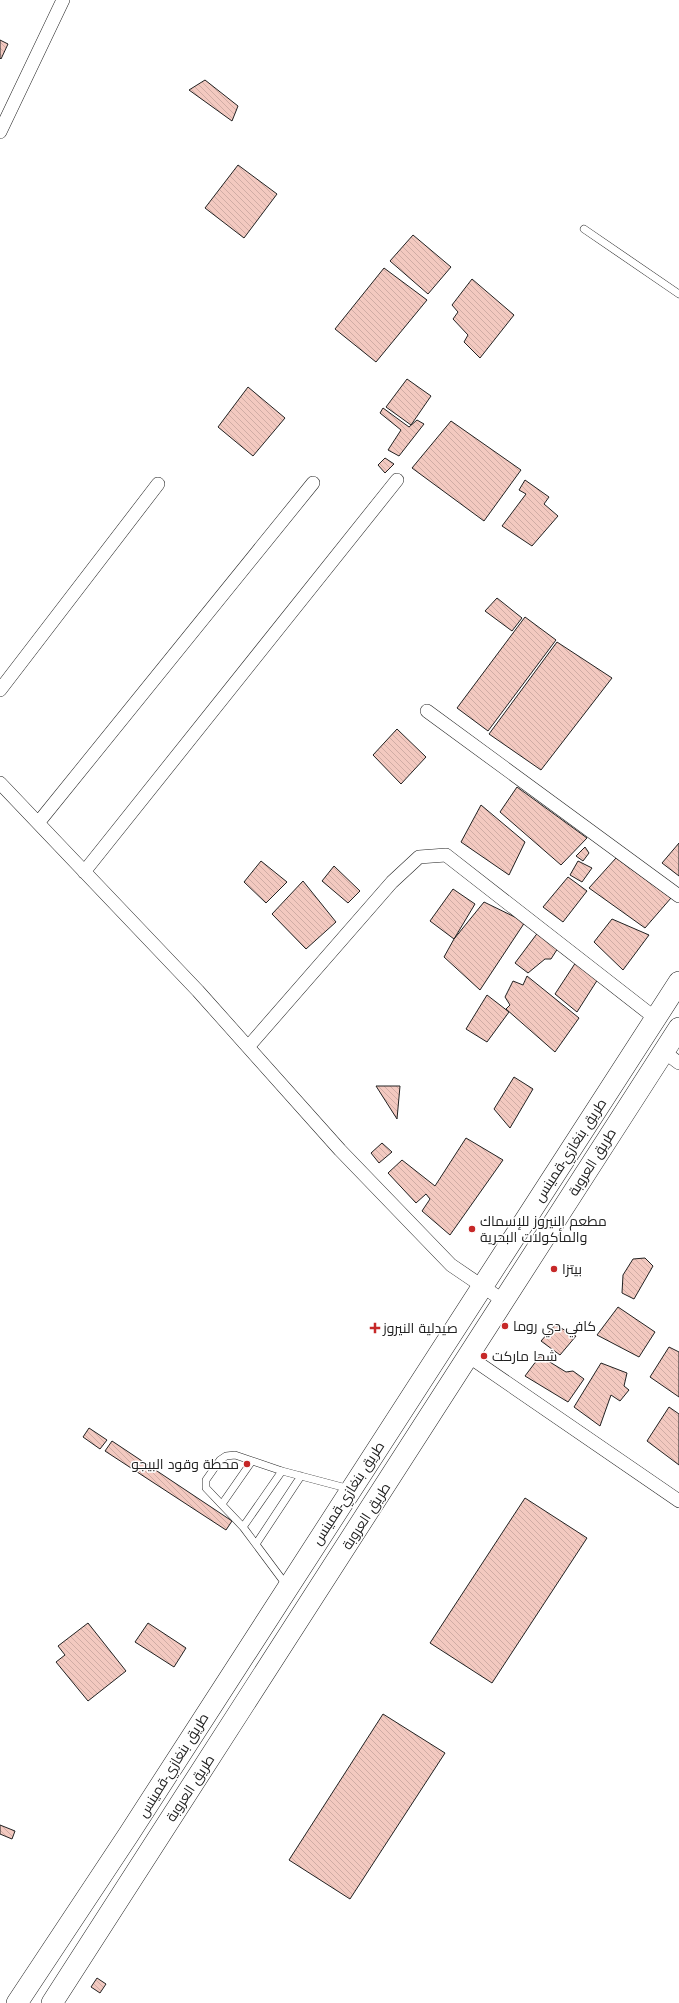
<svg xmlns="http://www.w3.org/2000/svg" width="679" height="2003" font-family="Jost,Cairo,sans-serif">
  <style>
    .building { fill: url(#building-back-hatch); stroke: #222 }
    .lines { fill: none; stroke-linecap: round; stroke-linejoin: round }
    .service-casing { stroke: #222; stroke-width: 8 }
    .minor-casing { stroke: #222; stroke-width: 14 }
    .primary-casing { stroke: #222; stroke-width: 22 }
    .service { stroke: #fff; stroke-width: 7 }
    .minor { stroke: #fff; stroke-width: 13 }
    .primary { stroke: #fff; stroke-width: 21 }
    .poi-dot { fill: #c62828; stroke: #fff; stroke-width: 1.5 }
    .labels { text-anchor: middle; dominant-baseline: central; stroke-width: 3; stroke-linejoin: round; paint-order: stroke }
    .street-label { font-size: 14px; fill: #222; stroke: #fff }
    .poi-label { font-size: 14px; fill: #222; stroke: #fff; text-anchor: start }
  </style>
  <defs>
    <pattern id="building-back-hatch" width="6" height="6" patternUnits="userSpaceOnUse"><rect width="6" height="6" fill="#f3c9c0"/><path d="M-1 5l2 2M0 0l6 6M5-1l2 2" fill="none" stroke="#d0aca5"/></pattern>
  </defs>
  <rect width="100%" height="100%" fill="#fff"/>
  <path class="building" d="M0,40l8,4 -7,15 -1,-1z
    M205,80l33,26 -6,15 -43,-31z
    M238,165l39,29 -33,44 -39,-30z
    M413,235l38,32 -23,27 -38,-33z
    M384,268l43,32 -51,62 -41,-33z
    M472,279l42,36 -34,43 -16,-16 4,-7 -15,-16 5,-7 -6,-7z
    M407,379l24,17 -20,29 -25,-18z
    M248,387l37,31 -32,38 -35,-29z
    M383,408l26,19 8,-7 7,4 -25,32 -11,-6 13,-20 -21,-17z
    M451,421l70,49 -37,51 -72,-53z
    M385,458l9,6 -9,9 -7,-8z
    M525,480l24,17 -5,7 14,12 -26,30 -30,-20 24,-32 -7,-4z
    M497,598l25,20 -10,13 -27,-20z
    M525,617l31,23 -68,91 -31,-23z
    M557,642l55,36 -71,92 -52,-36z
    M397,729l29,28 -25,27 -28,-29z
    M517,787l70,51 -26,27 -61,-53z
    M481,805l44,37 -16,33 -48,-33z
    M679,843v33l-17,-13z
    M585,847l4,6 -6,8 -7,-5z
    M616,858l55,40 -26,30 -56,-40z
    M261,861l26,21 -21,21 -22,-21z
    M578,861l14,7 -10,14 -12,-7z
    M334,866l26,25 -12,12 -26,-22z
    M568,877l19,14 -24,31 -20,-15z
    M303,881l33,41 -30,27 -34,-35z
    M453,889l22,15 -21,35 -24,-18z
    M484,902l41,20 -45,68 -36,-33 10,-18z
    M612,919l37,16 -26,35 -29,-28z
    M539,931l19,17 -7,11h-6l-17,14 -13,-10z
    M576,962l22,17 -21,33 -22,-18z
    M527,976l52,42 -24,34 -49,-43 4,-4 -5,-8 8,-16 10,4z
    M487,995l22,17 -22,30 -21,-13z
    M514,1077l19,12 -23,39 -16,-19z
    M376,1086h24l-3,33z
    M466,1138l37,22 -53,75 -28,-24 8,-12 -4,-5 -10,9 -28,-30 14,-13 33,26z
    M382,1143l10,9 -13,11 -8,-10z
    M645,1258l8,8 -19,33 -12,-6 1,-18 10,-16z
    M618,1307l37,25 -16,25 -42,-22z
    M555,1325l21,11 -16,19 -19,-14z
    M669,1347l10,5v45l-29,-20z
    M540,1356l26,16 7,-1 11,8 -16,23 -43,-26z
    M601,1363l26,10 -3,13 5,4 -9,11 -9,-6 -11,31 -26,-19z
    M669,1407l10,7v51l-32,-24z
    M89,1428l18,12 -7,9 -17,-12z
    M112,1441l120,80 -6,9 -121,-79z
    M525,1498l62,40 -95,145 -62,-40z
    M88,1623l38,48 -38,30 -32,-39 9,-7 -7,-9z
    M148,1623l38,25 -12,19 -39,-25z
    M383,1714l62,39 -95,146 -61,-39z
    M0,1825l15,6 -3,8 -12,-5z
    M97,1978l9,6 -6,9 -9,-6z"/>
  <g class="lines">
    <g class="service-casing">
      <path id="service" d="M584,229l95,65
        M222,1504l30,-43
        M243,1527l39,-56
        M256,1544l45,-68
        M287,1586l-44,-59 -37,-39v-8l14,-20 6,-4 9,-1 47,16 68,18"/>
    </g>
    <g class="minor-casing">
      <path id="minor" d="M0,132l63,-132
        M0,690l158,-206
        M427,711l252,185
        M0,783l198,208 142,159 111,115 53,36
        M38,823l275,-340
        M84,872l313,-392
        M248,1047l144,-165 27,-25 27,-2 209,163
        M663,1051l16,12
        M468,1356l211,145"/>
    </g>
    <g class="primary-casing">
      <path id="primary" d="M17,2003l112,-169 550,-852
        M52,2003l627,-975"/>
    </g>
    <use href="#service" class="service"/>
    <use href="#minor" class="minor"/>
    <use href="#primary" class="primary"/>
  </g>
  <g class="poi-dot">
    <circle cx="472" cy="1229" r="4"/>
    <circle cx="554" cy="1269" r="4"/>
    <circle cx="505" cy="1326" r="4"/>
    <path d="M373 1322h4v4h4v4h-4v4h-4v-4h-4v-4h4z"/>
    <circle cx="484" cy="1356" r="4"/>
    <circle cx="247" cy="1464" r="4"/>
  </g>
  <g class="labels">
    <g class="street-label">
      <text transform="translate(570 1150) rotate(-57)">طريق بنغازي-قمينس</text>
      <text transform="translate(592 1162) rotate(-58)">طريق العروبة</text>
      <text transform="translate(348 1493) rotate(-57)">طريق بنغازي-قمينس</text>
      <text transform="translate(366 1516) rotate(-57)">طريق العروبة</text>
      <text transform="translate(173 1765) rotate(-58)">طريق بنغازي-قمينس</text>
      <text transform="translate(190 1788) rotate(-57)">طريق العروبة</text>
    </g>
    <g class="poi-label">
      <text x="480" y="1221">مطعم النيروز للإسماك<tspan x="480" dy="16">والمأكولات البحرية</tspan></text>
      <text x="562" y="1269">بيتزا</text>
      <text x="513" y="1326">كافي دي روما</text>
      <text x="383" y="1328">صيدلية النيروز</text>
      <text x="492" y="1356">شحا ماركت</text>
      <text x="239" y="1464" text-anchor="end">محطة وقود البيجو</text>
    </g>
  </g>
</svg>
